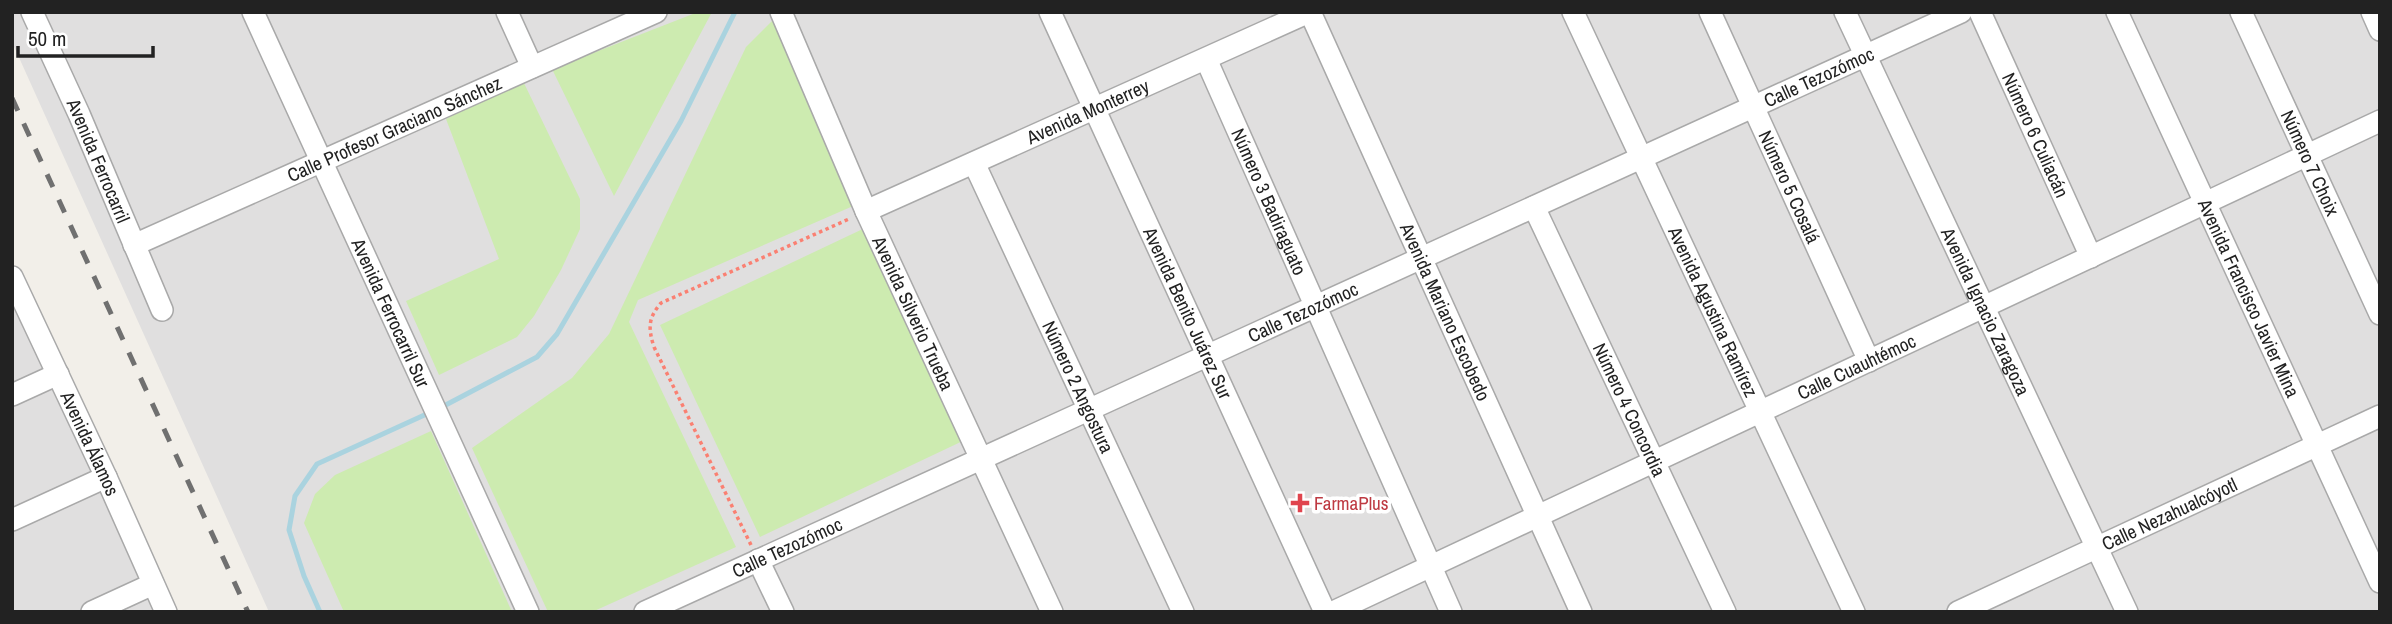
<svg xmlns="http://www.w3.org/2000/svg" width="2392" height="624" font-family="'Archivo Narrow',sans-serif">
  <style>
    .residential { fill: #e0dfdf }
    .grass { fill: #cdebb0 }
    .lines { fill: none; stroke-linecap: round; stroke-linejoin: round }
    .stream { stroke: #aad3df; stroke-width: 5 }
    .minor-casing { stroke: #a9a9a9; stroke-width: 24 }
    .path { stroke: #fa8072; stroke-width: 3.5; stroke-dasharray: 3.5 3.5; stroke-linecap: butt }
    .minor { stroke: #fff; stroke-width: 21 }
    .rail { stroke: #707070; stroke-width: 5; stroke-dasharray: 14 14; stroke-linecap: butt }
    .health-dot { fill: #e0444e; stroke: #fff; stroke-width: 2.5 }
    .labels { text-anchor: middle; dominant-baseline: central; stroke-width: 7; stroke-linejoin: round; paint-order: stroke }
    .street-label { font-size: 19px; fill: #222; stroke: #fff }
    .health-label { font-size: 19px; fill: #be3a42; stroke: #fff; text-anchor: start }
  </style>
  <rect width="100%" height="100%" fill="#f2efe9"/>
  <path class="residential" d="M12,12h2368v600h-2111l-257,-570z
    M12,291l147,321h-147z"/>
  <path class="grass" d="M698,12h14l-98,184 -62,-127z
    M781,12l79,191 -222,97 -9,22 107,225 -144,65h-44l-76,-164 100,-70 37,-44 137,-287z
    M522,79l58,120v30l-19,41 -27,46 -17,21 -78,38 -33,-74 93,-42 -53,-140z
    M867,227l100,212 -207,98 -100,-212z
    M431,431l81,181h-168l-40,-89 11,-29 20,-19z"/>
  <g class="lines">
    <path class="stream" d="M440,408l97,-51 20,-23 124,-213 54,-109
      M320,612l-16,-36 -15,-46 6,-34 22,-32 114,-52"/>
    <g class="minor-casing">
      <g id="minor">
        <path id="s1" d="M32,12l47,102 83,196"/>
        <path id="s2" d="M253,12l275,600"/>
        <path d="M507,12l25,55"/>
        <path id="s3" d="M781,12l85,199 186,401"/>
        <path id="s4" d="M1050,12l275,600"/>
        <path id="s5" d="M1310,12l271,600"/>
        <path id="s6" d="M1573,12l281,600"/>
        <path id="s7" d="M1710,12l159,349"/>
        <path id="s8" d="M1845,12l282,600"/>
        <path id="s9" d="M1980,12l111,245"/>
        <path id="s10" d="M2117,12l263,570"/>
        <path id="s11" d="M2241,12l139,302"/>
        <path d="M2372,12l8,18"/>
        <path id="s12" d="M1206,59l245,553"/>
        <path id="s13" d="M974,163l209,449"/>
        <path id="s14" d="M1534,207l191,405"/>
        <path id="s15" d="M866,211l443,-199"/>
        <path id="s16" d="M134,245l522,-233"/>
        <path id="s17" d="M12,277l94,200 60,135"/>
        <path d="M12,395l46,-21"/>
        <path d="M12,520l94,-43"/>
        <path d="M758,560l25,52"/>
        <path d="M92,612l61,-28"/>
        <path id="s18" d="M645,612l1316,-600"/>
        <path id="s19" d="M1333,612l1047,-491"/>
        <path id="s20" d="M1958,612l422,-196"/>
      </g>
    </g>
    <path class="path" d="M751,545l-97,-198c-6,-19 -6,-29 7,-44l188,-84"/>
    <use href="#minor" class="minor"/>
    <path class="rail" d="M12,98l236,514"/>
  </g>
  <path class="health-dot" d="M1296.5 492.5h7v7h7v7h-7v7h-7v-7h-7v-7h7z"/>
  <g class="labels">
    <g class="street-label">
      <text stroke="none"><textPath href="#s18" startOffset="1290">Calle Tezozómoc</textPath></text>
      <text stroke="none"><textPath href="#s15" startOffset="243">Avenida Monterrey</textPath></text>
      <text stroke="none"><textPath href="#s16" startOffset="285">Calle Profesor Graciano Sánchez</textPath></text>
      <text stroke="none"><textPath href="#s9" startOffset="135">Número 6 Culiacán</textPath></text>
      <text stroke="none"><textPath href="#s1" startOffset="163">Avenida Ferrocarril</textPath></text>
      <text stroke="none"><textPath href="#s11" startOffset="166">Número 7 Choix</textPath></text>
      <text stroke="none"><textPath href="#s7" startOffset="192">Número 5 Cosalá</textPath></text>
      <text stroke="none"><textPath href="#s12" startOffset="156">Número 3 Badiraguato</textPath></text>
      <text stroke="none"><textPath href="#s10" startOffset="315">Avenida Francisco Javier Mina</textPath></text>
      <text stroke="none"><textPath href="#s2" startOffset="331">Avenida Ferrocarril Sur</textPath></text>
      <text stroke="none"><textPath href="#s4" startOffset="331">Avenida Benito Juárez Sur</textPath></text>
      <text stroke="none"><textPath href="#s18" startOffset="723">Calle Tezozómoc</textPath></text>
      <text stroke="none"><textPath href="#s5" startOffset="329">Avenida Mariano Escobedo</textPath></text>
      <text stroke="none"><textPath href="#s6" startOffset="331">Avenida Agustina Ramírez</textPath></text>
      <text stroke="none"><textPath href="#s8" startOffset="331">Avenida Ignacio Zaragoza</textPath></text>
      <text stroke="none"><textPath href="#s3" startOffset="329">Avenida Silverio Trueba</textPath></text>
      <text stroke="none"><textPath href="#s19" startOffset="578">Calle Cuauhtémoc</textPath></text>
      <text stroke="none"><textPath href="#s13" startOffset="247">Número 2 Angostura</textPath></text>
      <text stroke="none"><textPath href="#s14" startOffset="224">Número 4 Concordia</textPath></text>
      <text stroke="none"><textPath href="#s17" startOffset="184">Avenida Álamos</textPath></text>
      <text stroke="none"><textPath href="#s20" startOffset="233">Calle Nezahualcóyotl</textPath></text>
      <text stroke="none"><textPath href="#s18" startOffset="156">Calle Tezozómoc</textPath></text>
    </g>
    <g class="health-label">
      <text x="1314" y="503">FarmaPlus</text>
    </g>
  </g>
  <rect width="2392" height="624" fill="none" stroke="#222222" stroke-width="28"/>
  <path d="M18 46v10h135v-10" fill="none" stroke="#222222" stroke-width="3.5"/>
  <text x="28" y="46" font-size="21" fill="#222222" stroke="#ffffff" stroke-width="5" paint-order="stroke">50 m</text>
</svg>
